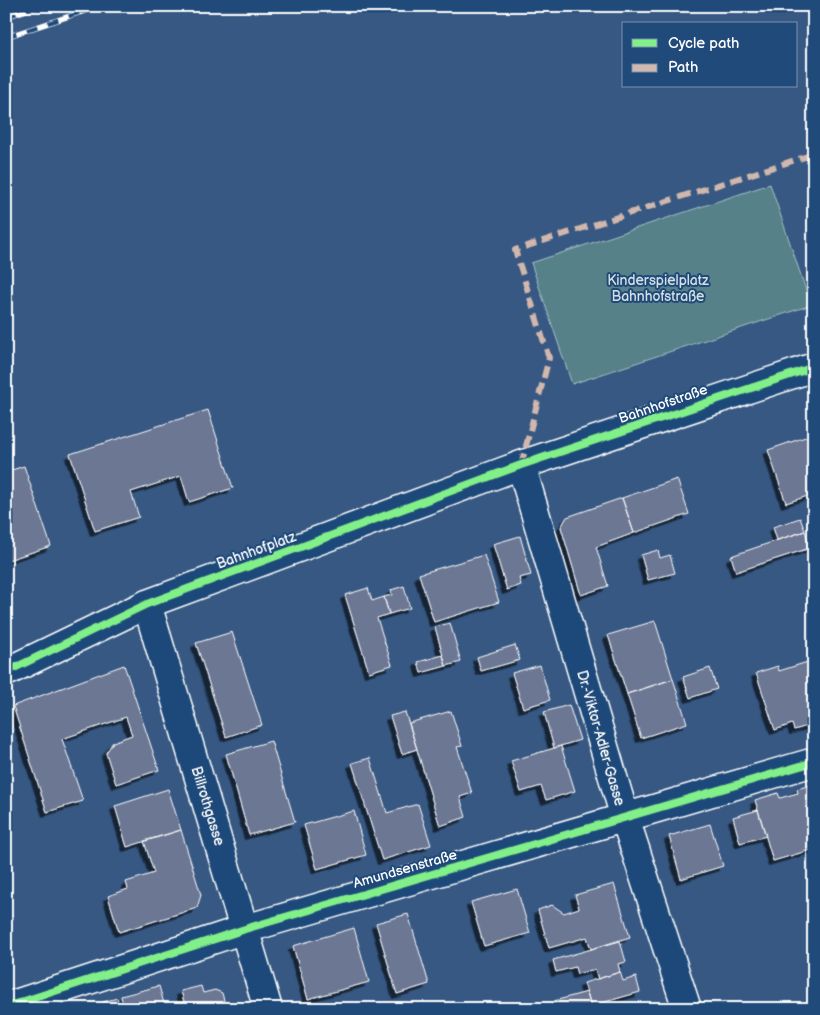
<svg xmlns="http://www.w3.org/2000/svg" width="820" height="1015" font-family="'Balsamiq Sans',sans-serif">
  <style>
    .green { fill: #568189; stroke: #aac0c4 }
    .building { fill: #6c7794; stroke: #fff; filter: url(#shadow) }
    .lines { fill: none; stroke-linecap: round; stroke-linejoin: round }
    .minor-casing { stroke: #fff; stroke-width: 31 }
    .minor { stroke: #1f4a7a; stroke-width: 28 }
    .rail-casing { stroke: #fff; stroke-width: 5.5 }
    .rail { stroke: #1f4a7a; stroke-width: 4; stroke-dasharray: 11; stroke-linecap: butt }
    .quiet { stroke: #d1b7ad; stroke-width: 6; stroke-dasharray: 12 6; stroke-linecap: butt }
    .cycleway-casing { stroke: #1f4a7a; stroke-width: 11 }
    .cycleway { stroke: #82f089; stroke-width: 8 }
    .labels { text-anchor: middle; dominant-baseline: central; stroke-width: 4; stroke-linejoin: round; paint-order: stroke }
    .park-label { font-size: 14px; fill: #d5e0e2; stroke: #1f4a7a }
    .street-label { font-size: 14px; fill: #fff; stroke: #1f4a7a }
  </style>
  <defs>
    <filter id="shadow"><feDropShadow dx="-4.5" dy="4.5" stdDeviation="0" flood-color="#0009"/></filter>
  </defs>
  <rect width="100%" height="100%" fill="#365882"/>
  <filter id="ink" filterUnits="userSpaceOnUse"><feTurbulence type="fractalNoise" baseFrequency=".02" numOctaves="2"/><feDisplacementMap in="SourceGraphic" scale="10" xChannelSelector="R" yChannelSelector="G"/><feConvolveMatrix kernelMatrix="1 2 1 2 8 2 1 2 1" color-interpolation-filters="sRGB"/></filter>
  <g filter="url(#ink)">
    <path class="green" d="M770,184l41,121 -239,79 -41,-121z"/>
    <path class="building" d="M208,410l25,78 -44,14 -8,-26 -50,16 8,25 -44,14 -25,-77z
      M814,434v60l-28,9 -18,-53z
      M24,466l27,80 -43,14 -2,-5v-83z
      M677,479l12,35 -55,19 -12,-35z
      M622,498l12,35 -38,14 12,39 -27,9 -20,-68 6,-10z
      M800,518l5,13 -28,9 -4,-13z
      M805,531l5,17 -74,24 -5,-16z
      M520,536l11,39 -12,3 2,7 -14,5 -14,-46z
      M658,550l2,8 10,-3 5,18 -27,7 -7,-25z
      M484,555l15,47 -65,20 -15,-48z
      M404,586l6,22 -21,6 -5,-17 8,-2 -1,-5z
      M368,588l4,13 12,-4 5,17 -12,4 15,47 -23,7 -24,-77z
      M655,621l18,58 -46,15 -19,-59z
      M450,623l11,39 -15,4 -11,-39z
      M232,632l30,93 -36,12 -30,-94z
      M515,645l5,15 -39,11 -4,-14z
      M443,655l3,11 -25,7 -3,-11z
      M814,660v64l-20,6 -2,-6 -17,6 -19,-57 22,-7 1,5z
      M124,665l35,105 -43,14 -10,-31 7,-11 19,-7 -6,-18 -64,22 21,62 -36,11 -34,-106z
      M540,665l10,35 -27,8 -11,-35z
      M710,668l7,21 -27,9 -7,-21z
      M673,679l14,44 -46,15 -14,-44z
      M569,705l11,35 -26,8 -10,-36z
      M451,711l11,35 -5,1 15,46 -12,4 6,20 -26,9 -31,-103z
      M405,712l12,37 -15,5 -12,-38z
      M271,741l24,81 -46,13 -23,-81z
      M561,746l14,45 -29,9 -5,-14 -20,6 -10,-31z
      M370,758l17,55 31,-9 13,41 -49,15 -30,-97z
      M814,784v65l-41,12 -18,-61 23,-7 2,5 18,-5 -1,-4z
      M168,789l13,41 -54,17 -12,-41z
      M758,810l8,26 -26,7 -7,-26z
      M354,811l12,44 -49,14 -13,-44z
      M710,824l13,42 -42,13 -12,-43z
      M181,830l20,65 -4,13 -78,24 -11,-36 20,-7 -2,-7 28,-9 -10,-32z
      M614,884l16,53 -39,12 -4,-12 -38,11 -11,-38 14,-5 12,8 15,-5 -4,-13z
      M517,889l13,44 -46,13 -13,-44z
      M408,914l21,70 -32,10 -21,-71z
      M354,928l15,54 -61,17 -15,-53z
      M620,941l6,21 -8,2 2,8 -22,7 -3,-10 -18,5 -2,-7 -19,5 -3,-12z
      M620,972l3,9 13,-4 4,15 -49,14 -7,-23z
      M159,986l6,21 -7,2h-34l-3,-13z
      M201,986l2,7 12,-3 7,3 4,15 6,-2 1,3h-47l-5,-18z
      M587,992l4,14 -8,3h-27l-2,-8z
      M117,998l3,11h-15l-2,-7z"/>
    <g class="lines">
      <g class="minor-casing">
        <path id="minor" d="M521,465l104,353 62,191
          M147,604l121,405
          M6,672l141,-68 374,-139 293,-98
          M6,1007l239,-78 569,-167"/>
      </g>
      <use href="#minor" class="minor"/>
      <g class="rail-casing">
        <path id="rail" d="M6,17l32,-11
          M6,37l94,-31"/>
      </g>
      <use href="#rail" class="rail"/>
      <path class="quiet" d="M521,465l28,-107 -34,-108 299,-96"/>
      <g class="cycleway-casing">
        <path id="cycleway" d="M6,672l141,-68 374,-139 293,-98
          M6,1007l239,-78 569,-167"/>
      </g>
      <use href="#cycleway" class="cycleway"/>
    </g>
  </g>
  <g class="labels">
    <g class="park-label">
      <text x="658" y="280">Kinderspielplatz<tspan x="658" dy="16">Bahnhofstraße</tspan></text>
    </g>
    <g class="street-label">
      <text transform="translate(663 404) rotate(-19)">Bahnhofstraße</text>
      <text transform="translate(256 550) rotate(-20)">Bahnhofplatz</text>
      <text transform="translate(601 738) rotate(74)">Dr.-Viktor-Adler-Gasse</text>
      <text transform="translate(208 806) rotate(73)">Billrothgasse</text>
      <text transform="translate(405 869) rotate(-16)">Amundsenstraße</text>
    </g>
  </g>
  <rect width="820" height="1015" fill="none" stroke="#1f4a7a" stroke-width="25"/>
  <rect x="12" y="12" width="795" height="990" fill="none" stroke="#fff" stroke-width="2" filter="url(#ink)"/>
  <rect x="622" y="22" width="175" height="65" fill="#1f4a7a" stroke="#7992af"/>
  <rect x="632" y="39" width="25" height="8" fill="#82f089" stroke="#7992af"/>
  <text x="668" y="48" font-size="15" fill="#ffffff">Cycle path</text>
  <rect x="632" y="64" width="25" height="8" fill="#d1b7ad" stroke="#7992af"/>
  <text x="668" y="72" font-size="15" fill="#ffffff">Path</text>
</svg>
